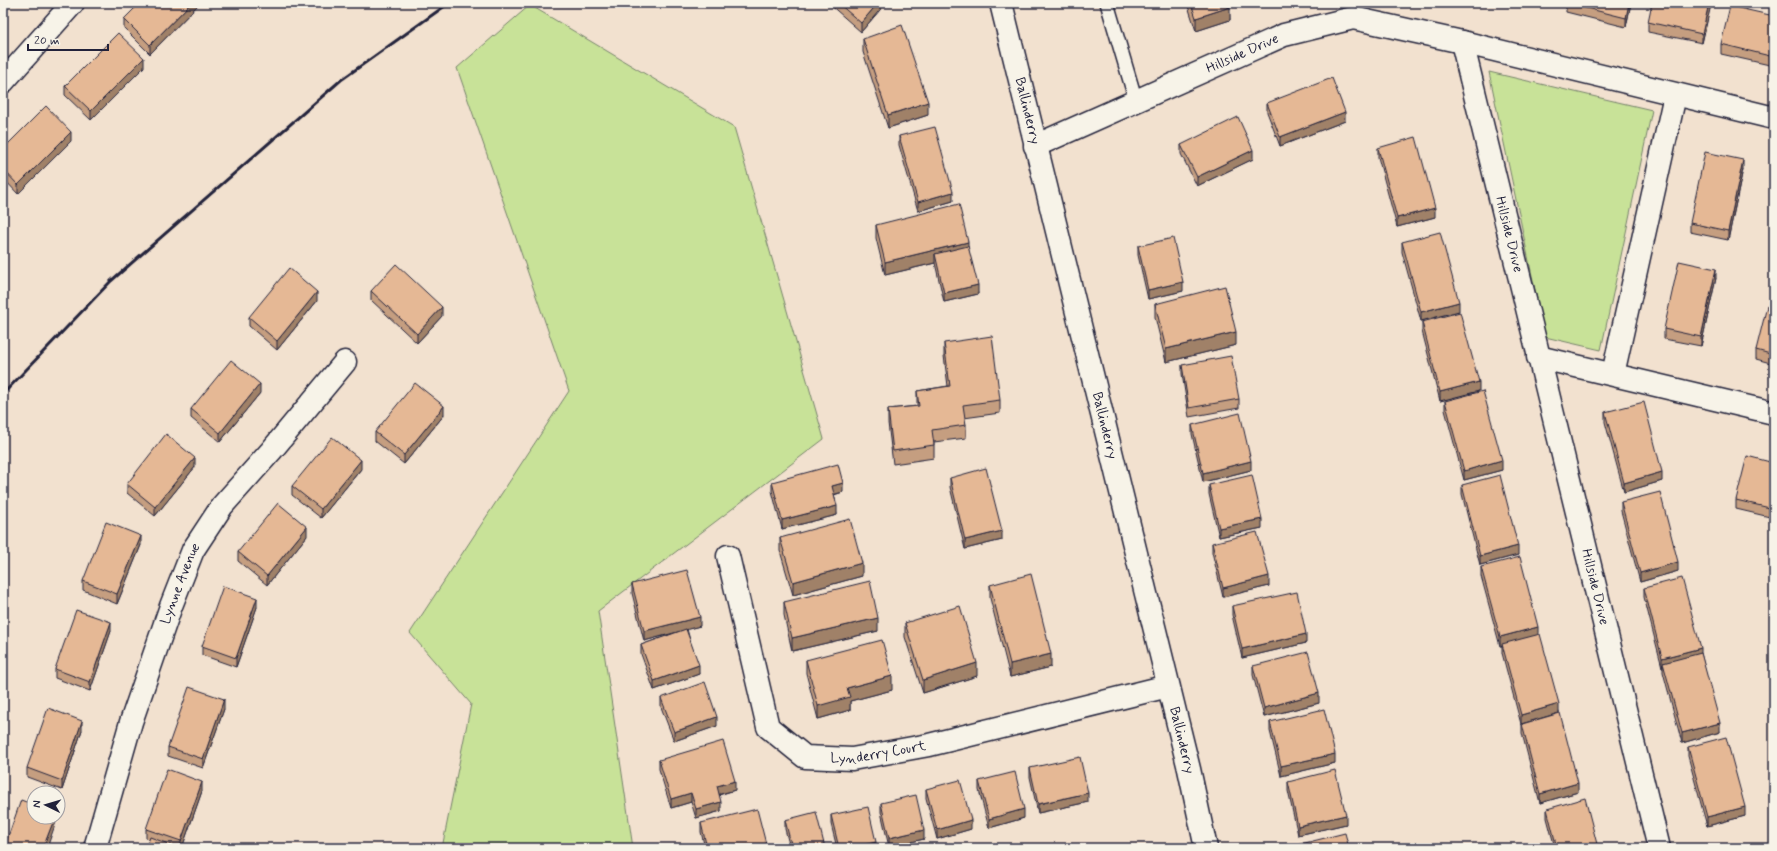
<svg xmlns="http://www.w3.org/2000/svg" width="1777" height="851" font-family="Mynerve,sans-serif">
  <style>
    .green { fill: #c8e298; stroke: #75826a }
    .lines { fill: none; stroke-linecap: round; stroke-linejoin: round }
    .service-casing { stroke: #22223b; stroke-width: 16 }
    .minor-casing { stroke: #22223b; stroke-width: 25 }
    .tertiary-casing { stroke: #22223b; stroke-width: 25 }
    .service { stroke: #f7f3e8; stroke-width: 13 }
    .minor { stroke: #f7f3e8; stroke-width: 22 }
    .tertiary { stroke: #f7f3e8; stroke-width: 22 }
    .rail { stroke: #22223b; stroke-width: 3 }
    .wall { fill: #c59e80; stroke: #22223b }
    .shaded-wall { fill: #a08168; stroke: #22223b }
    .building { fill: #e5b895; stroke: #22223b }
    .labels { text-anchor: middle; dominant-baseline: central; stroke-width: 3; stroke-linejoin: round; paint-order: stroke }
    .street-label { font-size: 14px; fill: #22223b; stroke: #f7f3e8 }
  </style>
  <rect width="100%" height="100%" fill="#f2e1cf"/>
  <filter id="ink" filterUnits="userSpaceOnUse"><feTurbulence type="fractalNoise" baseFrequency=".025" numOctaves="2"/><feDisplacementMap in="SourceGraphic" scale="8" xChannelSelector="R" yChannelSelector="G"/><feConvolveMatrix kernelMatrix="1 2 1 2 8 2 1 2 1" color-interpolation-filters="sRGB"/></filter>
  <g filter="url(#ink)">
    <path class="green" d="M530,5l204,122 90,312 -226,172 35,237h-191l29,-144 -61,-71 159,-242 -112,-323z
      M1489,72l163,38 -51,240 -56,-13z"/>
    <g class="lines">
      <g class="service-casing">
        <path id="service" d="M1107,3l29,98"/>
      </g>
      <g class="minor-casing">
        <g id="minor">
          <path id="s1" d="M1462,42l197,806"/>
          <path d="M3,82l70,-79"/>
          <path id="s2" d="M1035,146l249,-111 69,-17 109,24 312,76"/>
          <path d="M1538,357l236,56"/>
          <path d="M1613,374l62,-279"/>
          <path id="s3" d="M728,556l40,171 37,30 47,2 77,-14 239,-59"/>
          <path id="s4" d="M95,848l36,-126 40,-116 22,-56 29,-44 49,-55 74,-89"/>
        </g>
      </g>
      <g class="tertiary-casing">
        <g id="tertiary">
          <path id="s5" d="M1001,3l188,766 17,79"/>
        </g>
      </g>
      <use href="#service" class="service"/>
      <use href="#minor" class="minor"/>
      <use href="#tertiary" class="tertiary"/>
      <path class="rail" d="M3,394l108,-113 230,-201 108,-77"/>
    </g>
    <path class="wall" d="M200,3l-50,51 -26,-26v-9z
      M828,3h57v1l-24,28z
      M1187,3h42l1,17 -34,11z
      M1535,3h11v2z
      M1566,3h65l-5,24 -60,-15z
      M1711,3l-9,40 -54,-11v-10z
      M1774,16v50l-53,-12v-10z
      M863,39l65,76 -40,13 -25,-76z
      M144,67l-53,53 -26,-25v-9z
      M1267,103l78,18 -65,25 -13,-34z
      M899,136l54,65 -35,10 -19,-66z
      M71,141l-53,53 -15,-16v-29z
      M1181,145l72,14 -56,27 -16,-32z
      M1378,148l57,69 -38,10 -19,-70z
      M1743,169l-15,71 -38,-8v-9z
      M876,225l92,21 10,48 -34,8 -9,-39 -50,12 -9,-37z
      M1402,242l57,69 -38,10 -19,-69z
      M1138,246l45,45 -35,8 -10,-44z
      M1716,278l-15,68 -37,-7v-10z
      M371,291l71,25 -25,27 -46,-43z
      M317,301l-40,49 -28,-24v-9z
      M1155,304l81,41 -70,17 -11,-45z
      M1774,308v56l-18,-5v-9z
      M1422,322l57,69 -39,10 -18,-70z
      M944,343l56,57v13l-36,5 2,7v13l-32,4v16l-41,6 -5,-41v-14l29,-3v-15l31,-5 -4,-30z
      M1182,365l57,34v9l-50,9 -7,-43z
      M260,393l-40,49 -29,-24v-9z
      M1445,401l57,69 -38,10 -19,-70z
      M1605,412l57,69 -38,11 -19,-70z
      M444,415l-40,49 -29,-23v-9z
      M1192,425l59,45 -48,12 -11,-48z
      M1774,463v55l-38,-9v-9z
      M195,467l-40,49 -28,-23v-9z
      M361,469l-40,49 -29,-23v-9z
      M950,478l52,62 -37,9 -15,-62z
      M772,482l71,10 -9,3 3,20 -55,14 -10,-38z
      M1209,485l53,43 -43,9 -10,-43z
      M1462,485l56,70 -38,10 -18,-71z
      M1621,502l57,69 -38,11 -19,-71z
      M307,536l-40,49 -29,-24v-9z
      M780,538l82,38 -69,19 -13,-44z
      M1212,543l57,43 -46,11 -11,-45z
      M141,545l-24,59 -34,-14v-9z
      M1481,567l57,68 21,78 -38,11 -19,-71v-7h-2l-19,-70z
      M632,584l68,42 -13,3 12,45 -45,16 -13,-36v-9l40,-14 -37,10 -12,-48z
      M990,585l61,82 -41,10 -20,-79z
      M1644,588l57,65 19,79 -38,11 -19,-71v-5h-1l-18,-70z
      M784,602l94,29 -86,20 -8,-36z
      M1232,606l74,37 -64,15 -10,-43z
      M257,607l-21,60 -34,-12v-9z
      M905,623l72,53 -54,17 -18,-56z
      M111,631l-21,60 -35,-13v-9z
      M806,660l86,30 -42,11v9l-32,9 -12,-46z
      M1253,666l66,37 -55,14 -11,-42z
      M661,698l56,28 -43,15 -13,-34z
      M224,709l-21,59 -35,-12v-9z
      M1270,722l65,41 -54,13 -11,-45z
      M1522,724l56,68 -38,11 -18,-70z
      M82,730l-20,60 -35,-13v-9z
      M1688,747l57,69 -38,10 -19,-70z
      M659,760l76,30 -16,5 2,16 -25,7 -5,-16 -20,6 -12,-39z
      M1030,768l58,34 -50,11 -8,-36z
      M979,781l45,37 -35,10 -10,-38z
      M1288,782l58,42 -48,11 -10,-44z
      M926,789l45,40 -34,10 -11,-41z
      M202,791l-20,57h-36l3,-9 -3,-1v-9z
      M881,803l43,36 -35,8 -8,-35z
      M1547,809l51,39h-43l-8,-30z
      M831,815l45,33h-39l-6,-24z
      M785,820l40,28h-35l-5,-19z
      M701,823l66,25h-62l-4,-16z"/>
    <path class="shaded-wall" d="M191,3h9l-50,51v-9z
      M878,3h7v1l-24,28v-9z
      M1062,3h10l-10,4z
      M1629,3h2l-5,24v-9z
      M1709,3h2v2l-9,38v-9z
      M1230,7v13l-34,11v-13z
      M144,58v9l-53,53v-9z
      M928,102v13l-40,13v-13z
      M1345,112v9l-65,25v-9z
      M71,132v9l-53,53v-9z
      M1253,150v9l-56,27v-9z
      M1743,160v9l-15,71v-9z
      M953,192v9l-35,10v-9z
      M1435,208v9l-38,10v-9z
      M968,242v13l-33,-1v9l-50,12v-13z
      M1716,269v9l-15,68v-9z
      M1183,282v9l-35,8v-9z
      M978,285v9l-34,8v-9z
      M317,292v9l-40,49v-9z
      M1459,302v9l-38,10v-9z
      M442,307v9l-25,27v-9z
      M1236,332v13l-70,17v-13z
      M1479,382v9l-39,10v-9z
      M260,384v9l-40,49v-9z
      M444,406v9l-40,49v-9z
      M195,458v9l-40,49v-9z
      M361,460v9l-40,49v-9z
      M1502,460v10l-38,10v-9z
      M1251,461v9l-48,12v-9z
      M1662,472v9l-38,11v-9z
      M843,483v9l-11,3v-9z
      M837,506v9l-55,14v-9z
      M1262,519v9l-43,9v-9z
      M307,527v9l-40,49v-9z
      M1002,531v9l-37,9v-9z
      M141,536v9l-24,59v-10z
      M1518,546v9l-38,10v-9z
      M1678,562v9l-38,11v-9z
      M862,563v13l-69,19v-13z
      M1269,576v10l-46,11v-9z
      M257,598v9l-21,60v-9z
      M700,617v9l-56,15v-10z
      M878,618v13l-86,20v-13z
      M111,622v9l-21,60v-9z
      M1538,627v9l-38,10v-9z
      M1306,634v9l-64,15v-9z
      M1701,648v9l-38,6v4h-1v-9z
      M1051,654v13l-41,10v-13z
      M977,663v13l-54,17v-13z
      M699,665v9l-45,16v-9z
      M892,676v14l-42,11v9l-32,9v-13l29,-18z
      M1319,693v10l-55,14v-9z
      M224,699v10l-21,59v-9z
      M1559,704v9l-38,11v-9z
      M717,717v9l-43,15v-9z
      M82,721v9l-20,60v-9z
      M1720,723v9l-38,11v-10z
      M1335,754v9l-54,13v-10z
      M735,781v9l-18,5v-9z
      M202,782v9l-20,57h-1v-7z
      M1578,783v9l-38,11v-9z
      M691,793v9l-20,6v-9z
      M1088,793v9l-50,11v-9z
      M721,802v9l-25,7v-9z
      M1745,807v9l-38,10v-9z
      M1024,809v9l-35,10v-9z
      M1346,815v9l-48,11v-9z
      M55,817h1v5l-9,26h-4z
      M971,820v9l-34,10v-9z
      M924,830v9l-35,8v-9z
      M876,842v6h-26z"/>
    <path class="building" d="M140,3h51l-41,42 -26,-26z
      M838,3h40l-17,20z
      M1191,3h38l1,4 -34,11z
      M1566,3h63l-3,15z
      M1652,3h57l-7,31 -54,-12z
      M1730,6l44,10v41l-53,-13z
      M902,25l26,77 -40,13 -25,-76z
      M118,33l26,25 -53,53 -26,-25z
      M1332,78l13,34 -65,25 -13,-34z
      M46,106l25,26 -53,53 -15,-16v-20z
      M1238,117l15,33 -56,27 -16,-32z
      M935,127l18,65 -35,10 -19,-66z
      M1416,137l19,71 -38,10 -19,-70z
      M1705,152l38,8 -15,71 -38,-8z
      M959,204l9,38 -83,20 -9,-37z
      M1440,232l19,70 -38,10 -19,-70z
      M1173,238l10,44 -35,8 -10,-44z
      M968,246l10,39 -34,8 -9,-39z
      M1679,261l37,8 -15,68 -37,-8z
      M396,264l46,43 -25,27 -46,-43z
      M289,268l28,24 -40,49 -28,-24z
      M1225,286l11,46 -70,17 -11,-45z
      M1767,306l7,2v47l-18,-5z
      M1460,312l19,70 -39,10 -18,-70z
      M992,336l8,64 -37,5 3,20 -34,5 2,15 -41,6 -5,-42 31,-3 -2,-15 33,-5 -6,-43z
      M1231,356l8,43 -50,9 -7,-43z
      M231,360l29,24 -40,49 -29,-24z
      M415,383l29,23 -40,49 -29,-23z
      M1483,391l19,69 -38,11 -19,-70z
      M1644,402l18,70 -38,11 -19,-71z
      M1240,413l11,48 -48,12 -11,-48z
      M166,434l29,24 -40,49 -28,-23z
      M332,437l29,23 -40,49 -29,-23z
      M1747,456l27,7v46l-38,-9z
      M838,464l5,19 -11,3 5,20 -55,14 -10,-38z
      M986,468l16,63 -37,9 -15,-62z
      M1252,475l10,44 -43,9 -10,-43z
      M1500,475l18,71 -38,10 -18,-71z
      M1660,492l18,70 -38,11 -19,-71z
      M278,503l29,24 -40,49 -29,-24z
      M850,519l12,44 -69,19 -13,-44z
      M106,522l35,14 -24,58 -34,-13z
      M1257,532l12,44 -46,12 -11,-45z
      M1520,557l18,70 -38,10 -19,-70z
      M687,570l13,47 -56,14 -12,-47z
      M1031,574l20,80 -41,10 -20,-79z
      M1682,578l19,70 -39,10 -18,-70z
      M870,581l8,37 -86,20 -8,-36z
      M223,586l34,12 -21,60 -34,-12z
      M1297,592l9,42 -64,15 -10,-43z
      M960,606l17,57 -54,17 -18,-57z
      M76,610l35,12 -21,60 -35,-13z
      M686,629l13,36 -45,16 -13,-36z
      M1540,634l19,70 -38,11 -19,-71z
      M882,640l10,36 -45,12 3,9 -32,9 -12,-46z
      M1308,652l11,41 -55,15 -11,-42z
      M1701,653l19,70 -38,10 -19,-70z
      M705,682l12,35 -43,15 -13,-34z
      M189,687l35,12 -21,60 -35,-12z
      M48,708l34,13 -20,60 -35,-13z
      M1324,709l11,45 -54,12 -11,-44z
      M1560,713l18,70 -38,11 -18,-70z
      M1726,737l19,70 -38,10 -19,-70z
      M723,741l12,40 -18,5 4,16 -25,7 -5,-16 -20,6 -12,-39z
      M1080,757l8,36 -50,11 -8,-36z
      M167,769l35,13 -21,59 -35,-12z
      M1335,770l11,45 -48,11 -10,-44z
      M1015,772l9,37 -35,10 -10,-38z
      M960,780l11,40 -34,10 -11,-41z
      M916,795l8,35 -35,8 -8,-35z
      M1585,798l13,50h-41l-10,-39z
      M21,800l13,5v12h21l-12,31h-39z
      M868,807l8,35 -26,6h-11l-8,-33z
      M757,809l10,39h-60l-6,-25z
      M816,812l9,36h-33l-7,-28z
      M1345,833l4,15h-51l-1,-3z
      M150,837l29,11h-33z
      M1122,846l1,2h-10z"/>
  </g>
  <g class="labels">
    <g class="street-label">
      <text stroke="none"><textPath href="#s2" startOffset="227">Hillside Drive</textPath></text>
      <text stroke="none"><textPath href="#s5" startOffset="111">Ballinderry</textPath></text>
      <text stroke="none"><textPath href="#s1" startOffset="198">Hillside Drive</textPath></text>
      <text stroke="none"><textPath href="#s5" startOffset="435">Ballinderry</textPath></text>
      <text stroke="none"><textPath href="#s4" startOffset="278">Lynne Avenue</textPath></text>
      <text stroke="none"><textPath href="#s1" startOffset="561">Hillside Drive</textPath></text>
      <text stroke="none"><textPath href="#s5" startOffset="759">Ballinderry</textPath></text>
      <text stroke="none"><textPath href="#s3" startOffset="297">Lynderry Court</textPath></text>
    </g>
  </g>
  <rect width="1777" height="851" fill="none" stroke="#f7f3e8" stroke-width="16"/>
  <rect x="8" y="8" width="1761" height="835" fill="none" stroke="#22223b" stroke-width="1.5" filter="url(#ink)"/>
  <g transform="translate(46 805) rotate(275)"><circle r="19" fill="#f7f3e8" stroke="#a29fa3"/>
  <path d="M0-3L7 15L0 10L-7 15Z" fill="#22223b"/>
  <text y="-6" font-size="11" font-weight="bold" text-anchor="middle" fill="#22223b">N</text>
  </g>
  <path d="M28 44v6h80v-6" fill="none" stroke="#22223b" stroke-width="2"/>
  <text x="34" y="44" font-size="12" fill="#22223b" stroke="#f7f3e8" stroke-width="3" paint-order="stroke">20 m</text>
</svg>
